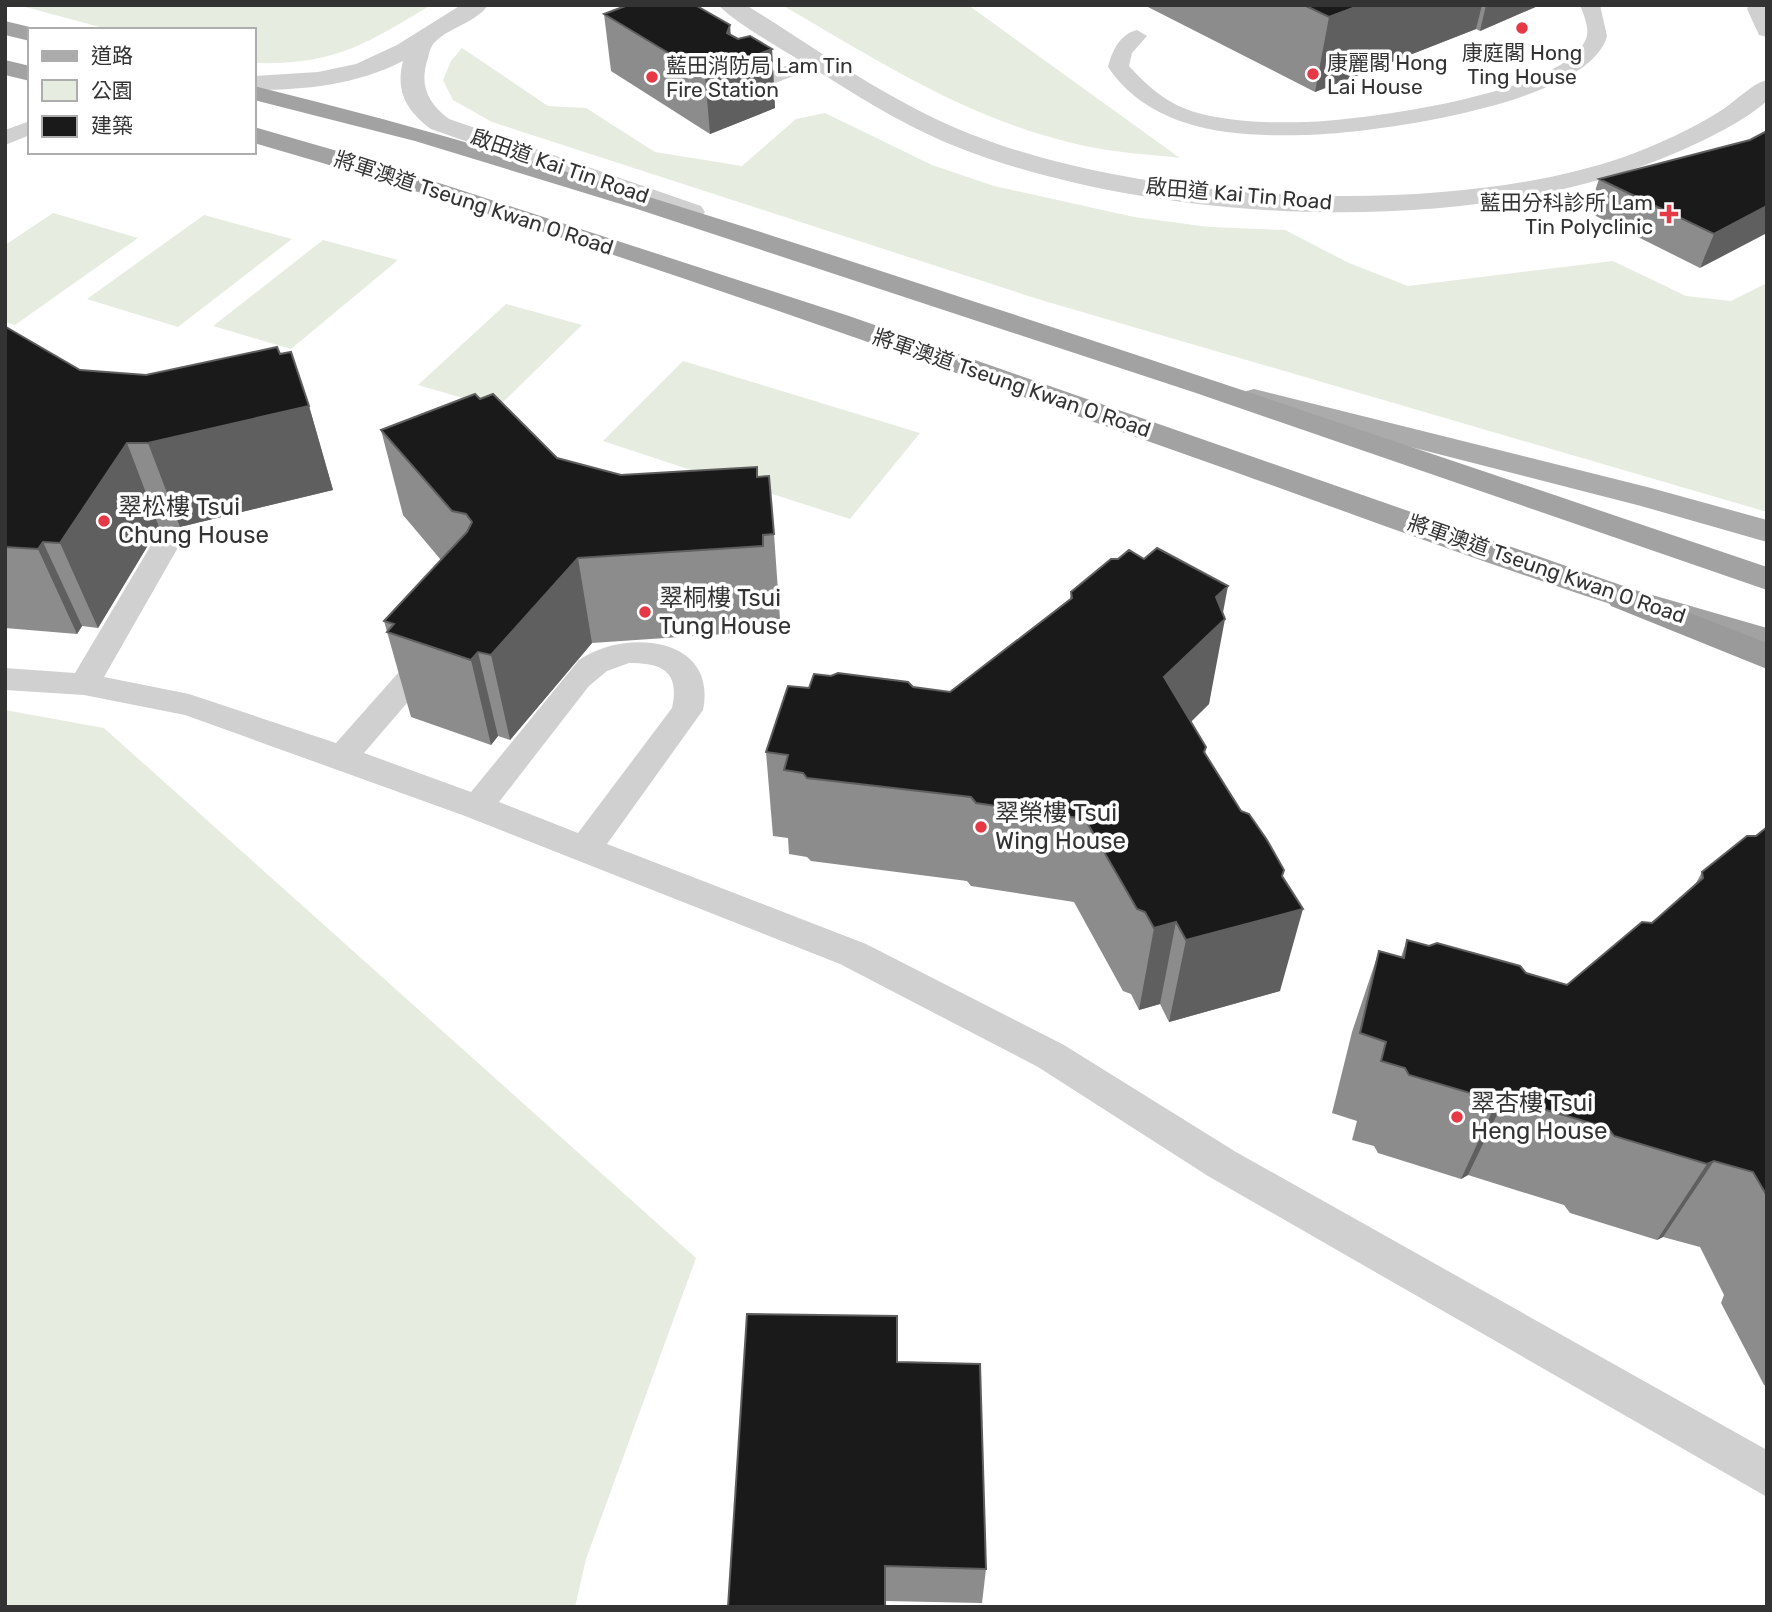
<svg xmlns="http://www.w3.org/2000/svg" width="1772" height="1612" font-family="Rubik,'Noto Sans TC',sans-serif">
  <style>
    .green { fill: #e6ecdf }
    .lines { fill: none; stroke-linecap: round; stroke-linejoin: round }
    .service { fill: #d0d0d0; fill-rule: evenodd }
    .tertiary { fill: #d0d0d0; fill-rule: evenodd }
    .primary { fill: #ababab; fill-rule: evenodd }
    .trunk { fill: #a2a2a2; fill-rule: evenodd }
    .motorway { fill: #9a9a9a; fill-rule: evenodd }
    .wall { fill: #8c8c8c }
    .shaded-wall { fill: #5f5f5f }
    .building { fill: #1a1a1a; stroke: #5f5f5f; stroke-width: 2 }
    .poi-dot { fill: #e63946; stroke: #fff; stroke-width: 2.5 }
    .labels { text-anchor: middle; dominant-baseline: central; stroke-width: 7; stroke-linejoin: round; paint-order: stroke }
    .far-poi-label { font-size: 21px; fill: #333; stroke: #fff; text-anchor: start }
    .far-street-label { font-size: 21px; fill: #333; stroke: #fff }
    .poi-label { font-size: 24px; fill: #333; stroke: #fff; text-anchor: start }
  </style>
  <rect width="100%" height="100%" fill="#fff"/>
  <path class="green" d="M18,5h413c-67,40 -96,60 -177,58v-33h-143z
    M782,5h186l212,153c-31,-4 -64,-5 -95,-12 -115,-25 -203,-83 -303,-141z
    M462,48l86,58 38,2 69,44 87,14 54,-47 29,-6 107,52 62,21 140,31 75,10 76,3 64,33 59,23 205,-25 73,35 45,5 36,-18v229l-726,-212 -549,-178 -39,-22 -10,-20 8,-19z
    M53,213l85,25 -123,87 -10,-3v-77z
    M204,215l88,24 -114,88 -91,-28z
    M323,240l75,20 -107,89 -78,-23z
    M506,304l76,21 -85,83 -79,-23z
    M683,361l237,72 -70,86 -81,-26 -91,-9 13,-14 -88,-29z
    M5,710l99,18 592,530 -110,301 -11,48h-570z"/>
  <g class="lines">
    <path class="service" d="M1580,5h20l7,31c-18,69 -240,98 -303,99 -38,1 -84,0 -121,-13 -31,-11 -56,-27 -75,-55 4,-16 12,-33 29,-37l10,6 -15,17 -3,13c20,22 40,39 69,47 34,9 71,10 106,9 55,-1 257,-28 281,-81 6,-11 -1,-25 -5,-36z
      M817,54l10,6 -3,4 -74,29 -7,2 -11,-6 4,-4z
      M30,121v14l-25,10v-15z
      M170,528l10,2 4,7 -80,140 85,17 147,49 86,-97 11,-4 11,4 4,7 -4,7 -80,93 107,39 108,-132c46,-32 139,-24 124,50l-96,134 259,100 198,101 172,107 531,298v47l-559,-321 -170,-109 -198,-103 -375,-148 -280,-101 -101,-20 -79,-5v-22l70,5 85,-143zM629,663c33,0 51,8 43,45l-94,125 -79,-31 90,-116 18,-15z"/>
    <path class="tertiary" d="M461,5h27c-12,18 -39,22 -54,38 -3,3 -5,10 -6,15 -9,27 -1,44 21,61l252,87 4,6 -4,6h-18l-252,-89c-24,-18 -36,-37 -28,-68 -47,24 -98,29 -149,29v-14l64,-4 38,-8 41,-19z
      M719,5h27c69,43 137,92 212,124 177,75 484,91 666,28 33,-12 68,-28 98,-47 14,-9 29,-26 45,-30v21c-26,22 -56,36 -87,50 -198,88 -509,75 -710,1 -55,-20 -105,-51 -154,-82 -18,-11 -88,-51 -97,-65z
      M1749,5h18v32l-8,-2 -12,-26z"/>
    <path class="primary" d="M1254,389l397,99 116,32v22l-126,-36 -398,-102 -4,-6 4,-6z"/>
    <path class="trunk" d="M5,21l33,8 1,1h-9v11l-25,-6z
      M5,60l25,6v15l-25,-6z
      M254,86c233,57 460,130 688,205 276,90 550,183 825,276v23l-571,-197 -559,-184 -222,-68 -161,-41z
      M254,127l111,32 484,157 786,274 132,38v24c-181,-51 -356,-117 -532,-180 -325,-115 -650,-234 -981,-329z"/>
    <path class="motorway" d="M1623,587l144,56v26l-156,-63 -5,-8 5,-8z"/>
  </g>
  <path class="wall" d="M1144,5h396l-60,26 -4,-2 -161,63z
    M604,14l127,21 7,4 34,10 3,59 -65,26 -99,-63z
    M1767,131l-67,137 -112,-56 11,-33 151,-39z
    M5,328l75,42 66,5 134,-21 29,52 24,84 -153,37h-21l-61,101 -16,-2 -5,8 -72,-6z
    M480,399l77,59 64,17 136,2 17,57 6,85 -12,1 1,11 -177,12 -82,97 -12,-4 -7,9 -80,-28 -27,-96 57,-61 -38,-45 -22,-85z
    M1071,592l152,21 -14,91 -18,18 15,25 -1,7 77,122 -2,115 -111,31 -9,-18 -21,6 -8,-16 -8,-3 -49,-89 -103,-16 -4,-5 -156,-20 -4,-4 -18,-3 -1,-16 -15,-2 -7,-84 43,-64 104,-1 37,5 120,-93z
    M1767,827v559l-3,-1 -43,-82 3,-8 -24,-48 -37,-10 -6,3 -87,-27 -6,-8 -96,-30 -7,4 -83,-26 -4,-7 -22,-6 5,-19 -25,-8 20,-81 27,-81 22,6 6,-17 160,45 85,-62 43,-38 7,-13 54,-36z
    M897,1362l89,207 -4,34 -97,-2 -157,6z"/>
  <path class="shaded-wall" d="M1361,5h121l-6,24 -161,63 14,-75z
    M1486,5h54l-60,26z
    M730,25l3,39 39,-15 3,59 -65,26 -5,-59z
    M1767,206v27l-67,35 14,-34z
    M309,406l24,84 -153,37 -32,-84z
    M127,443l32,84 -61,101 -38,-85z
    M43,542l39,84 -5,8 -39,-85z
    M578,558l14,85 -82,97 -19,-85z
    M1228,586l-7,37 4,-4 -16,85 -59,57 14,-84 52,-80z
    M478,652l20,84 -7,9 -20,-85z
    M1303,909l-23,82 -111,31 17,-82z
    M1176,922l-16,82 -21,6 15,-82z
    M1505,1098l-37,77 -7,4 36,-78z
    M1714,1161l-51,76 -6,3 50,-76z"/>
  <path class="building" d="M628,5h67l35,20 -3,8 11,6 12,-3 22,13 -67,26 -101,-61z
    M1304,5h57l-32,12z
    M1767,131v75l-53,28 -115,-55 151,-39z
    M6,327l74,43 66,5 131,-28 3,7 11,-2 18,54 -161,37h-21l-67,100 -17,-1 -5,7 -33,-2v-219z
    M475,394l5,5 13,-5 64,64 64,17 136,-8v10l12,-1 5,58 -11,1v11l-185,12 -87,97 -13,-3 -7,8 -84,-28 7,-8 -10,-3 83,-89 5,-10 -6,-8 -14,-3 -71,-81z
    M1157,548l71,38 -12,11 9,22 -61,58 42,70 -2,5 37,59 8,3 18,26 17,30 -2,6 21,33 -117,31 -10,-18 -22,6 -9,-16 -8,-3 -52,-90 -109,-16 -5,-6 -164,-19 -4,-5 -19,-3 4,-15 -22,-3 22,-66 21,2 5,-14 17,2 7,-3 70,9 5,5 37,5 122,-94 -1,-6 40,-33h7l11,-9 15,9z
    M1767,827v369l-14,-24 -39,-11 -7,3 -93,-28 -6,-8 -103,-30 -8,3 -88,-26 -4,-7 -24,-7 5,-19 -26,-9 19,-82 25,7 3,-18 22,6 8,-3 83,23 6,7 41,12 75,-63 10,1 51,-45 -1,-6 45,-36h9z
    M747,1314l150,2v46l83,2 6,205 -101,-3v41h-157z"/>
  <g class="poi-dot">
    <circle cx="1522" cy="28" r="7"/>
    <circle cx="1313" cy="74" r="7"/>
    <circle cx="652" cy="77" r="7"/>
    <path d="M1665.5 203.5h7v7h7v7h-7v7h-7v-7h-7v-7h7z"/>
    <circle cx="104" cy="521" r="7"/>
    <circle cx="645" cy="612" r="7"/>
    <circle cx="981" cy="827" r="7"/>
    <circle cx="1457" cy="1117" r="7"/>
  </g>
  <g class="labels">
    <g class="far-poi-label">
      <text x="1522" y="52" text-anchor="middle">康庭閣 Hong<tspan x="1522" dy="24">Ting House</tspan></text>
      <text x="1327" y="62">康麗閣 Hong<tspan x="1327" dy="24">Lai House</tspan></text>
      <text x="666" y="65">藍田消防局 Lam Tin<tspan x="666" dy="24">Fire Station</tspan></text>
      <text x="1653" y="202" text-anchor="end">藍田分科診所 Lam<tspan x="1653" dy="24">Tin Polyclinic</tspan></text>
    </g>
    <g class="far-street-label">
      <text transform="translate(560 166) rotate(19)">啟田道 Kai Tin Road</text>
      <text transform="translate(1239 194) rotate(5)">啟田道 Kai Tin Road</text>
      <text transform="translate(474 203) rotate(18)">將軍澳道 Tseung Kwan O Road</text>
      <text transform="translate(1012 383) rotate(19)">將軍澳道 Tseung Kwan O Road</text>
      <text transform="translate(1547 569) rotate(19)">將軍澳道 Tseung Kwan O Road</text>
    </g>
    <g class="poi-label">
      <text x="118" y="507">翠松樓 Tsui<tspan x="118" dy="28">Chung House</tspan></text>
      <text x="659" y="598">翠桐樓 Tsui<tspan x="659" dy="28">Tung House</tspan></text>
      <text x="995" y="813">翠榮樓 Tsui<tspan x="995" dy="28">Wing House</tspan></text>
      <text x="1471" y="1103">翠杏樓 Tsui<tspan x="1471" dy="28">Heng House</tspan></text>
    </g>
  </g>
  <rect width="1772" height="1612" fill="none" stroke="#333333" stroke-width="14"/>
  <rect x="28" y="28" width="228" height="126" fill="#ffffff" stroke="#adadad" stroke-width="2"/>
  <rect x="42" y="51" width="35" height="10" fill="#ababab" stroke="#adadad" stroke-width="2"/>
  <text x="91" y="63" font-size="21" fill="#333333">道路</text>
  <rect x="42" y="80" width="35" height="21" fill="#e6ecdf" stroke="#adadad" stroke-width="2"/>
  <text x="91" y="98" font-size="21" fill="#333333">公園</text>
  <rect x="42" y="116" width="35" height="21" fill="#1a1a1a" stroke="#adadad" stroke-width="2"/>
  <text x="91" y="133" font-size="21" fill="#333333">建築</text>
</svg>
